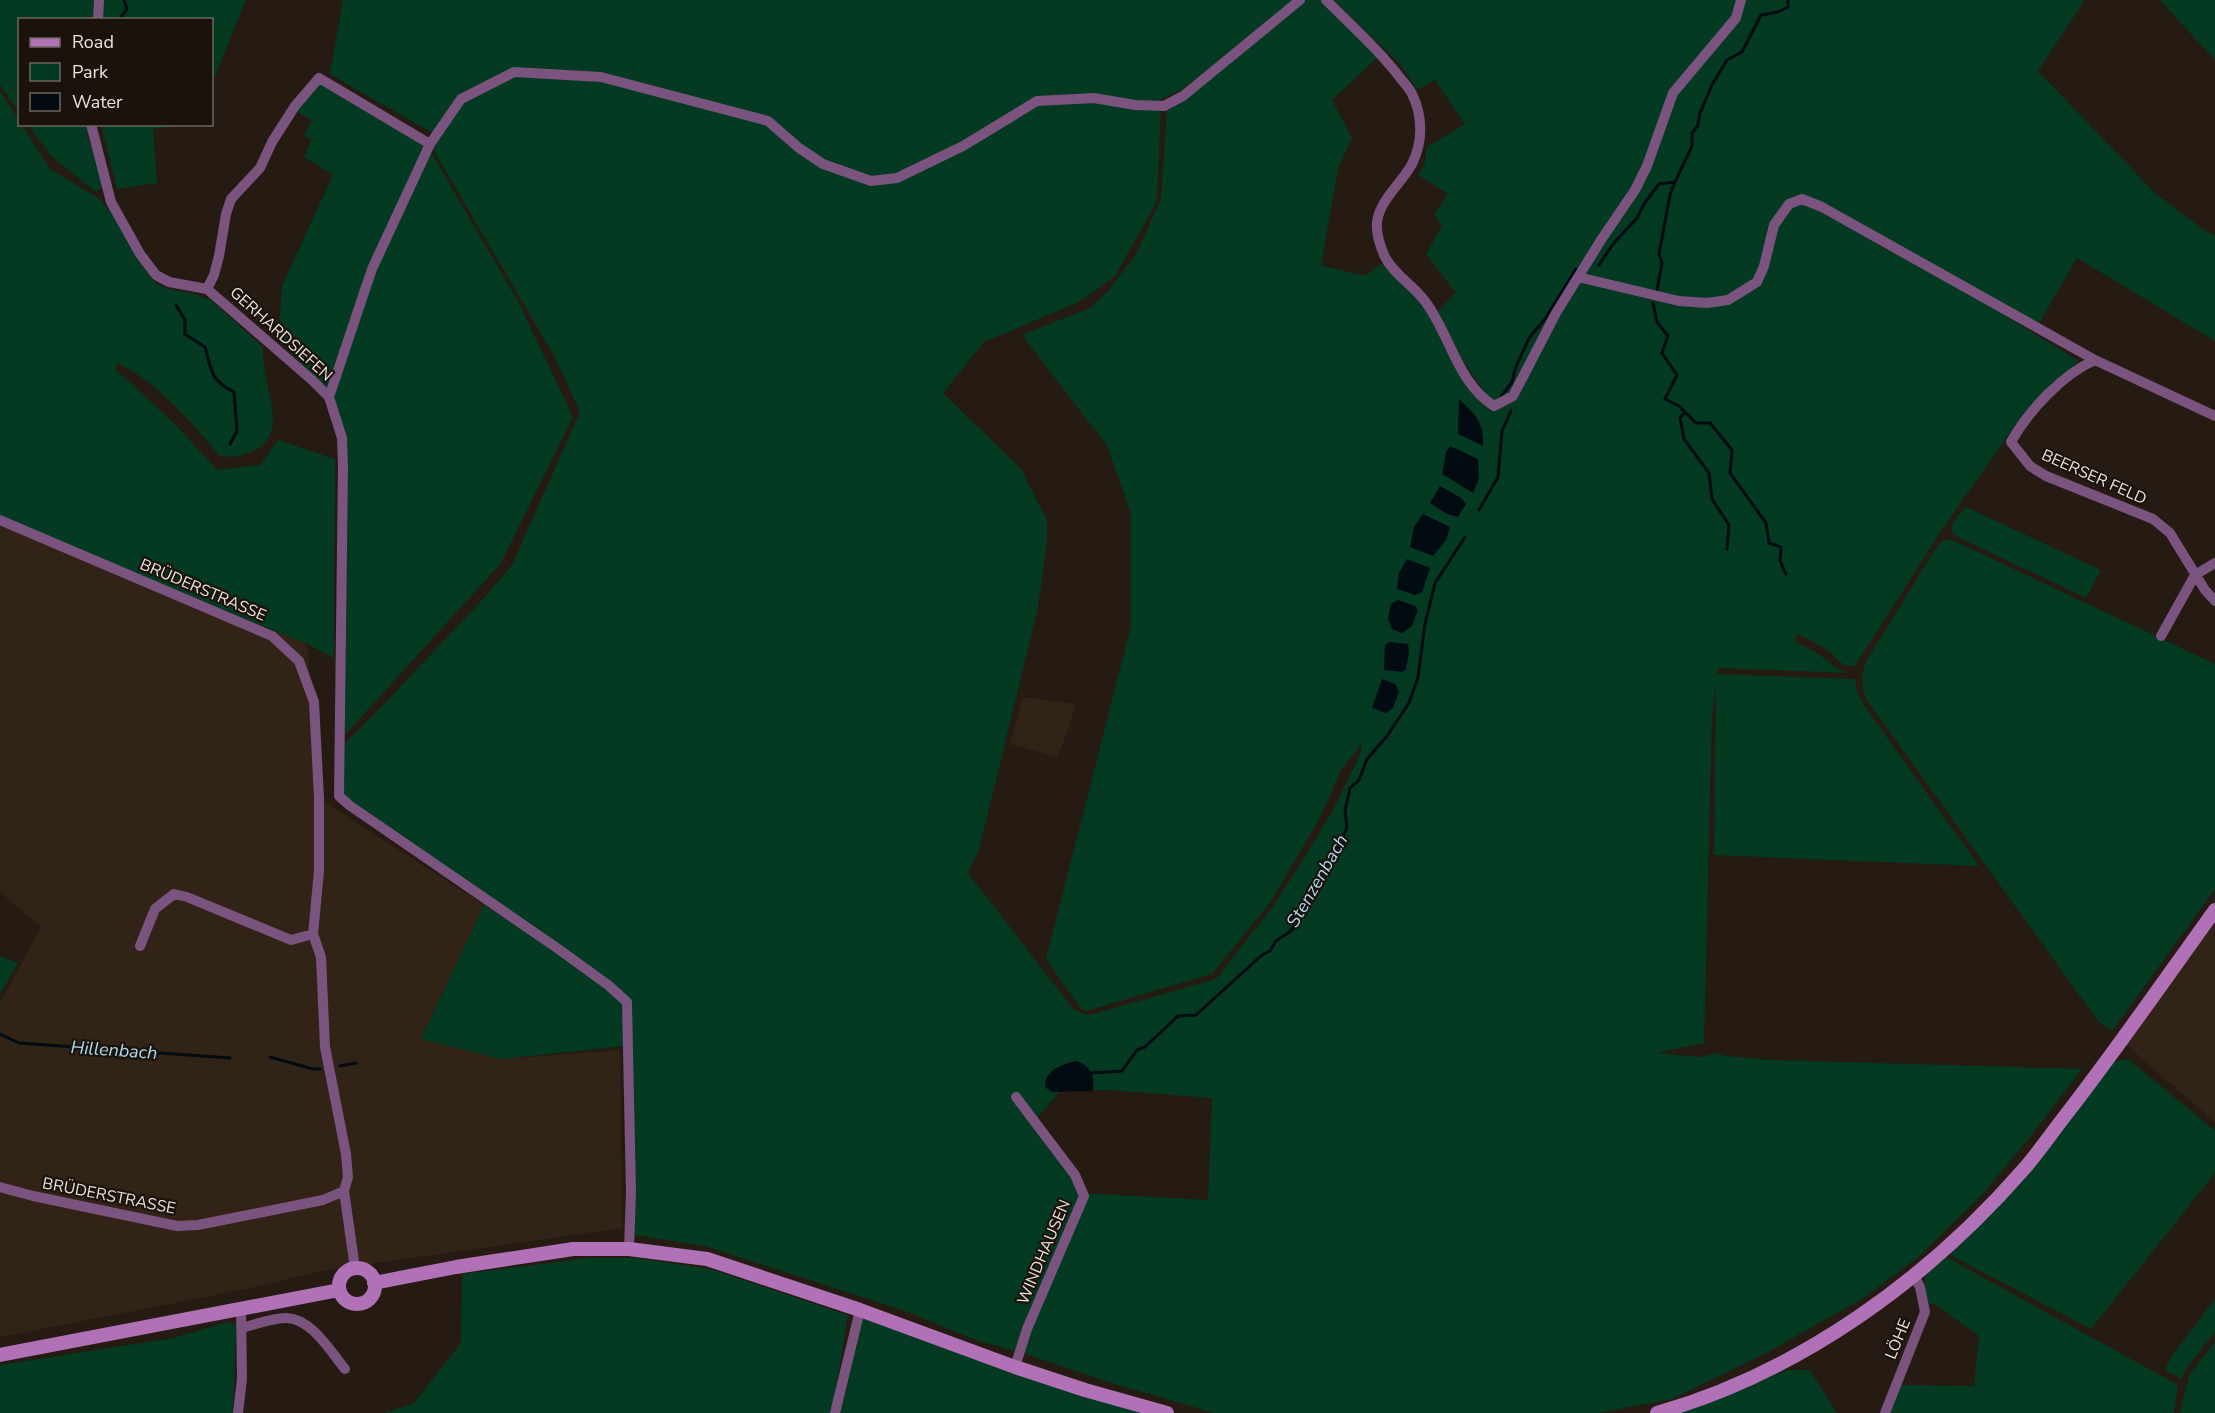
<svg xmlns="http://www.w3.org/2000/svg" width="2215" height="1413" font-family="'Nunito Sans',sans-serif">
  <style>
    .built { fill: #322317 }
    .green { fill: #033a21; fill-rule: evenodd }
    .water { fill: #010b11 }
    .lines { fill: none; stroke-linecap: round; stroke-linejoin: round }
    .stream { stroke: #010b11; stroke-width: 3 }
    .street { stroke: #7a537e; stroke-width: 10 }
    .secondary { stroke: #b071b6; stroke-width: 14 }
    .labels { text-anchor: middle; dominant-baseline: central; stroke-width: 4.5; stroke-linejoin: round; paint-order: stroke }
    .street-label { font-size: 16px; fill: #e9e2dd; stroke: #1b120b }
    .water-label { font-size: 18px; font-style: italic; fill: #a9daf1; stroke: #1b120b }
  </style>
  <rect width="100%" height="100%" fill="#251b13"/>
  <path class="built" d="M0,520l307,124 12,154 165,107 -63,133 80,21 119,-9 2,178 -296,42 -89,21 -237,46v-334l41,-76 -41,-35z
    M1023,697l52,7 -7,27 -11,26 -47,-13z
    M2215,922v200l-89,-77z"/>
  <path class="green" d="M0,0h246l-34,83v-63h-192l-1,92 -19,-27z
    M343,0h950l-110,89 -22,10 -4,102 -42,75 -36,26 -95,40 -41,51 78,76 26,51v20l-9,67 -59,243 -11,23 106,137 15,5 127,-36 59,-75 56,-90 30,-62 1,-9 -21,27 -19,44 -50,86 -60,74 -126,37 -5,-2 -35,-50 85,-333v-113l-24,-67 -85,-111 68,-27 17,-16 30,-39 24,-55 6,-89 134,-106 6,-3h13l58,57 -46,43 20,38 -14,31 -17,96 44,11 19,-14 41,44 28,55 32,32 -26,-39 -21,-43 18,-18 -30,-39 16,-28 -8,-11 14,-21 -30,-19 6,-9 3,-19 38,-23 -30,-44 -18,10 -16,-25 -67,-65h751l-47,71 117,122 49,37 11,6v105l-138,-83 -39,67 -186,-102 26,22 76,39 125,77 -56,53 -80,114 -88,138c-15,1 -18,-8 -28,-16 -9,-6 -21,-12 -30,-16l-2,7 25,14 16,13 13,5 -131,-5 -1,6 138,5 2,14 9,15 113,158 -265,-11 2,-172 -4,31 -8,329 -47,10 44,4 15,-4 10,3 45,4 311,9 -52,68 -50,60 -63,61 -55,41 -96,54 -94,46 -74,14h-384l-109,-32 -82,-28 -47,-13 -71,-29 -200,-65 -71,-11 -9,-189 -124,13 -80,-20 63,-134 46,29 -191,-138 1,-48 49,-49 95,-101 28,-33 68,-153 -26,-56 -124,-212 4,-10 -104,-60zM1061,1090h48l103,8 -4,102 -127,-7 -44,-75z
    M2160,0h55v60z
    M321,80l104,66 -97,244 -50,-50 4,-54 51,-111 -29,-18 7,-17 -7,-5 8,-15 -15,-8z
    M0,91l19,29 1,4 2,1 28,44 48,29 16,18 16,31 24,35 13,7 24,4 20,7 52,47c0,7 0,13 1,19 3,30 26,73 -16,87 -10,3 -17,5 -28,3 -25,-30 -67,-79 -104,-93v7l59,54 42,46 43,-5 18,-25 57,19 -1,199 -27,-14 -307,-126z
    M28,125h67l-8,10 18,50 -9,7 -44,-35z
    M101,125v-1l88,1 -36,4 4,54 -40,6z
    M431,152l88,151 54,114 -72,146 -156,172v-301l-12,-37 43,-128z
    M1966,507l135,63 -15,28 -128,-61 -6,-4v-8l4,-7z
    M1950,539l265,125v225l-103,142 -14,-10 -232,-322c-5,-16 -6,-26 2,-41l70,-113 6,-5z
    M0,956l18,7 -18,32z
    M2128,1059l86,71 1,-1v44l-124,156 -141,-74 41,-42 124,-152z
    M1946,1257l232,128 -4,28h-285l11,-28 74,1 5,-50 -44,-32 -9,1 -1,-29z
    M590,1258h46l75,11 137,46 -16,98h-448l29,-9 48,-61 1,-69z
    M2215,1299v33l-30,38 -3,9 -17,-9 7,-15z
    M863,1318l281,95h-304z
    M228,1322l8,4 -3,87h-233v-48l173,-27z
    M2215,1342v71h-35l9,-38z
    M1787,1370h23l27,43h-161z"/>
  <path class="water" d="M1459,399c17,16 25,23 24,47l-25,-12z
    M1450,446l28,13 1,20 -6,14 -31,-19 4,-22z
    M1440,486l21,12 5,6 -8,13 -11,-3 -17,-11z
    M1423,514l27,13 -4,13 -13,16 -23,-9 4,-20z
    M1407,559l23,9 -8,24 -7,3 -18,-6 2,-16z
    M1398,600l17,6 3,4 -6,16 -10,7 -10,-4 -4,-10 3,-15z
    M1389,642l19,2 1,7 -3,19 -4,2 -18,-2 1,-25z
    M1382,679l13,5 4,7 -6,17 -7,5 -14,-5z
    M1077,1061c13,5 20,16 15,30l-39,1 -7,-4c-5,-16 18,-25 31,-27z"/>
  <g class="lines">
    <path class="stream" d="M119,20l8,-11 -3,-9
      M1599,265l14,-21 24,-26 7,-14 15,-20 16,-2 17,-36v-13l6,-8 2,-12 12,-28 15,-25 15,-8 19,-37 17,-3 10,-5v-7
      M1657,290l5,-27 -3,-9 11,-59 5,-13
      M1653,303l4,19 11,14 -6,17 15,22 -12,24 14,7 17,17h14l22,27 -2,23 36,50 3,20 12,4 -1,14 6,13
      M176,305l9,15v14l20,13c7,24 5,33 29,45l3,39 -7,13
      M1500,398l12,-16 3,-13 14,-31 16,-19 31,-50
      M1685,412l-5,6 4,21 25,34 3,26 17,26 -2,24
      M1479,510l19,-33 4,-46 9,-20
      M0,1034l19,9 211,15
      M270,1057l43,12h7
      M340,1066l16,-3
      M1091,1073l31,-2 15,-21 8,-3 33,-31 18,-1 66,-60 8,-4 6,-10 16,-11 17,-43 12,-11 4,-11 13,-17 9,-21 -2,-16 5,-23 9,-8 8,-21 20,-23 22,-33 9,-26 7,-53 10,-41 30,-46"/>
    <path class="street" d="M1326,0c26,26 53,50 75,79 4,5 9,10 11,15 11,22 11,48 0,70 -10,19 -32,35 -35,58 -1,12 3,24 8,35 9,18 31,30 42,47 24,34 31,79 67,102l19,-10 43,-83 45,-73 34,-50 12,-24 26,-73 63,-75 5,-18
      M98,20l1,-20
      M91,124l20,78 29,52 16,21 13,7 38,7 105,91 17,17 13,41 1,28 -4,330 10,9 208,143 51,37 19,17 4,190 -2,57
      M1578,277l101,24 28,2 21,-3 29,-18 7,-16 10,-41 15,-21 13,-5 20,8 273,153 120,56
      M207,289l7,-14 5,-19 7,-42 5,-15 29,-31 12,-26 23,-36 24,-28 111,66
      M2095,360c-32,14 -67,51 -84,82l19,24 16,10 107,43 17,14 35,57 10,11
      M329,397l43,-128 58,-125 31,-45 53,-27 87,5 167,44 31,27 24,16 48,17 26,-3 66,-32 74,-45 57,-3 41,7 29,1 19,-10 117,-96
      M0,520l272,116 27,25 15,41 5,96v73l-6,63
      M2161,636l34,-61 20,-12
      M0,1187l33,9 144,30 21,-1 125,-25 21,-9 4,-14 -2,-23 -21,-107 -4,-90 -8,-23 -22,6 -104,-43 -13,-3 -19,15 -15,37
      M344,1191l11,77
      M242,1328c12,-3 33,-11 45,-10 25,1 44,34 58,51
      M1015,1367l12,-38 57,-133 -9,-21 -59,-78
      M238,1413l4,-34 -1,-70
      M835,1413l25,-103
      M1885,1413l40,-101 -5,-25 -6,-11"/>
    <path class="secondary" d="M339 1286a18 18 0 1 1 36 0a18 18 0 1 1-36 0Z
      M374,1283l82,-16 117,-18h56l78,10 153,51 155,57 70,23 82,23
      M0,1355l339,-65
      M1657,1413c143,-41 270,-133 366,-243 16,-18 30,-39 45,-58 51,-66 98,-134 147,-202"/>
  </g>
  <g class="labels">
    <g class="street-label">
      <text transform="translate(281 334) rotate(42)">GERHARDSIEFEN</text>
      <text transform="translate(2094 477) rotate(24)">BEERSER FELD</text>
      <text transform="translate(203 590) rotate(23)">BRÜDERSTRASSE</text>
      <text transform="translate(109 1196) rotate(11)">BRÜDERSTRASSE</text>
      <text transform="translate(1044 1252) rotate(-67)">WINDHAUSEN</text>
      <text transform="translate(1898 1339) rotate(-68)">LÖHE</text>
    </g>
    <g class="water-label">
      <text transform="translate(1317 881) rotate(-60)">Stenzenbach</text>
      <text transform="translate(114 1050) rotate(4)">Hillenbach</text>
    </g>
  </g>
  <rect x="18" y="18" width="195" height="108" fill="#1b120b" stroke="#6d655f" stroke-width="1.5"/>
  <rect x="30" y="38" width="30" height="9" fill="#b071b6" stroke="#6d655f" stroke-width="1.5"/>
  <text x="72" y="48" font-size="18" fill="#e9e2dd">Road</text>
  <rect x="30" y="63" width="30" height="18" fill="#033a21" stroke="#6d655f" stroke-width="1.5"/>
  <text x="72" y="78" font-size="18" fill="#e9e2dd">Park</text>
  <rect x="30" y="93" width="30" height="18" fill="#010b11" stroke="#6d655f" stroke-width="1.5"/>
  <text x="72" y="108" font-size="18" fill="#e9e2dd">Water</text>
</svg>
